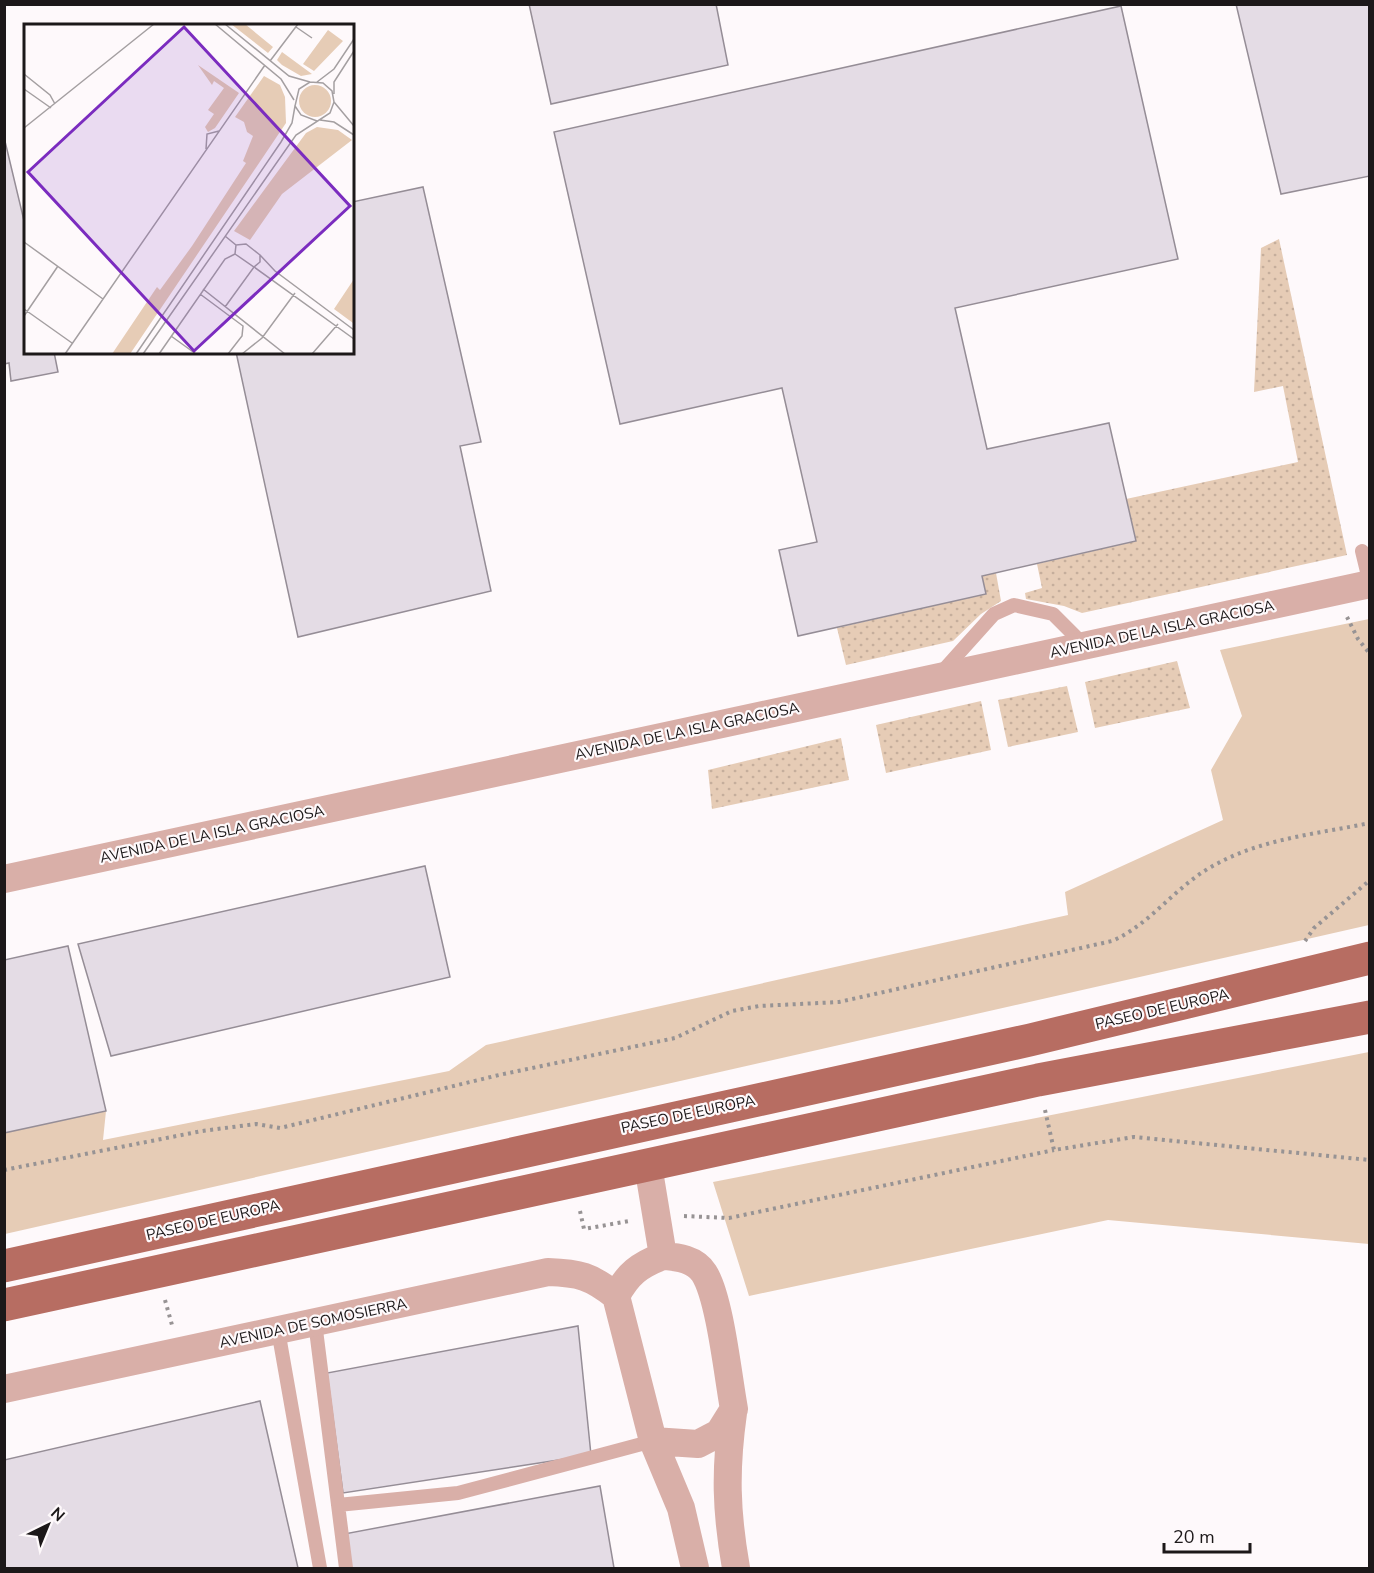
<svg xmlns="http://www.w3.org/2000/svg" width="1374" height="1573" font-family="'Nunito Sans',sans-serif">
  <style>
    .park { fill: #e6ccb6 }
    .garden { fill: url(#garden-dots) }
    .building { fill: #e4dce5; stroke: #958d96; stroke-width: 1.5 }
    .lines { fill: none; stroke-linecap: round; stroke-linejoin: round }
    .path { stroke: #979394; stroke-width: 4; stroke-dasharray: 3 4.5; stroke-linecap: butt }
    .service { stroke: #d9afa8; stroke-width: 14 }
    .minor { stroke: #d9afa8; stroke-width: 28 }
    .primary { stroke: #b76d62; stroke-width: 33 }
    .labels { text-anchor: middle; dominant-baseline: central; stroke-width: 4.5; stroke-linejoin: round; paint-order: stroke }
    .street-label { font-size: 15px; fill: #1c1819; stroke: #fef9fb }
    .inset-road { fill: none; stroke: #a49fa1; stroke-width: 1.5 }
    .view { fill: #7b2cbf; fill-opacity: 0.15; stroke: #7b2cbf; stroke-width: 3 }
    .inset-edge { fill: none; stroke: #1c1819; stroke-width: 3 }
  </style>
  <defs>
    <pattern id="garden-dots" width="8" height="8" patternUnits="userSpaceOnUse" patternTransform="scale(1.5)"><rect width="8" height="8" fill="#e6ccb6"/><path d="M2 2h.1M6 6h.1" fill="none" stroke="#c5ae9c" stroke-width="1.8" stroke-linecap="round"/></pattern>
  </defs>
  <rect width="100%" height="100%" fill="#fef9fb"/>
  <path class="park" d="M1369,619v306l-1364,309 -1,-101 102,-22 -3,29 346,-69 37,-26 582,-130 -3,-23 158,-72 -12,-50 31,-54 -22,-66z
    M1369,1052v192l-261,-24 -359,76 -36,-114z"/>
  <path class="garden" d="M1279,239l68,316 -265,58 -18,-7 -38,-7 -1,-6 17,-5 -5,-24 99,-23 -10,-42 172,-37 -15,-76 -29,6 7,-144z
    M996,573l5,28 -20,13 -28,27 -107,24 -9,-37 148,-34 -3,-18z
    M1177,661l13,47 -95,20 -10,-46z
    M1067,686l11,46 -70,15 -10,-47z
    M981,701l10,49 -105,23 -10,-48z
    M841,738l8,42 -137,29 -4,-39z"/>
  <path class="building" d="M529,4h187l12,61 -177,39z
    M1236,4h134v172l-89,18z
    M1121,6l57,253 -223,49 32,141 122,-26 27,118 -154,35 4,18 -188,42 -19,-86 38,-8 -35,-154 -162,36 -66,-292z
    M4,137l22,92v123h28l4,20 -47,9 -2,-18 -5,1z
    M423,187l58,255 -21,4 31,145 -193,46 -62,-285h116v-150z
    M425,866l25,111 -339,79 -33,-112z
    M68,946l38,165 -102,22v-173z
    M578,1326l13,129 -248,38 -16,-120z
    M260,1401l38,167h-294v-108z
    M600,1486l14,82h-265l-5,-34z"/>
  <g class="lines">
    <path class="path" d="M1347,617l11,22 12,15
      M1305,941l9,-13 56,-48
      M1045,1110l9,40 80,-13 236,23
      M4,1170l198,-39 54,-7 24,4 219,-53 176,-37 57,-27 27,-5 80,-4 273,-61c39,-17 62,-53 99,-74 48,-28 105,-33 159,-44
      M580,1211l4,18 45,-8
      M684,1216l45,2 325,-68
      M165,1300l7,25"/>
    <path class="service" d="M1362,551l8,33
      M941,673l53,-59 20,-9 39,9 32,32
      M315,1322l31,246
      M278,1330l42,238
      M338,1505l120,-12 195,-52"/>
    <path class="minor" d="M4,879l1366,-295
      M648,1165l15,91
      M663,1256c15,1 32,3 41,17 16,25 24,104 30,136l-15,24 -21,11 -45,-3 -37,-145c12,-22 23,-31 47,-40z
      M4,1389l544,-117c31,1 43,4 68,24
      M733,1413c-8,57 -7,98 3,155
      M653,1441l28,67 14,60"/>
    <path class="primary" d="M4,1266l1026,-226 340,-82
      M4,1305l1034,-225 332,-63"/>
  </g>
  <g class="labels">
    <g class="street-label">
      <text transform="translate(1162 629) rotate(-12)">AVENIDA DE LA ISLA GRACIOSA</text>
      <text transform="translate(687 731) rotate(-12)">AVENIDA DE LA ISLA GRACIOSA</text>
      <text transform="translate(212 834) rotate(-12)">AVENIDA DE LA ISLA GRACIOSA</text>
      <text transform="translate(1162 1009) rotate(-13)">PASEO DE EUROPA</text>
      <text transform="translate(688 1114) rotate(-12)">PASEO DE EUROPA</text>
      <text transform="translate(213 1220) rotate(-13)">PASEO DE EUROPA</text>
      <text transform="translate(313 1323) rotate(-12)">AVENIDA DE SOMOSIERRA</text>
    </g>
  </g>
  <g transform="translate(24 24)">
    <rect width="330" height="330" fill="#fef9fb"/>
    <path d="M275 77a16 16 0 1 1 32 0a16 16 0 1 1-32 0Z" fill="#e6ccb6"/>
    <path d="M207,0h14l28,23 -5,6zM304,6l15,11 -29,30 -11,-7zM258,28l30,22 -11,2 -19,-11 -5,-5zM240,52l16,9 5,12 1,26 -156,231h-18l45,-67 3,3 32,-44 54,-83 -3,-2 10,-25 -6,-4 -3,-10 -9,-5zM293,103l21,3 14,10 -70,54 -32,46 -16,-9 72,-98zM330,255v43l-1,1 -19,-14z" fill="#e6ccb6"/>
    <path d="M174,41l41,28 -24,35 -7,4 -3,-5 9,-13 -6,-4 16,-22 -10,-7 -2,4z" fill="#e6ccb6"/>
    <path class="inset-road" d="M191,0l66,55 13,21M201,0l64,52 21,6M272,3l16,11M246,37l28,-37M0,50l26,21 5,9M293,58l17,-13 20,-30M0,65l27,19M310,70v-12l20,-31M310,78l20,24M296,96l14,2 20,13M0,104l130,-104M182,125l1,-15 12,-3M201,212l11,9 10,-1 14,11v7l-6,5 -19,-13 1,-9M0,218l79,57M236,231l15,16 79,59M179,265l82,65M176,270l43,32 -1,10 -14,18M201,283l29,-40 100,72M0,285l48,34M0,292l34,-50M147,312l25,18M41,330l200,-289M112,330l145,-212 11,-19 3,-17M119,330l153,-219 34,-22 4,-11 -2,-11 -9,-8 -13,-1 -11,7 -4,17 6,9 16,6M135,330l66,-95 10,-5M218,330l20,-16 33,-45M288,330l26,-30"/>
    <path class="view" d="M160,3l166,179 -156,145 -166,-179z"/>
    <rect width="330" height="330" class="inset-edge"/>
  </g>
  <rect width="1374" height="1573" fill="none" stroke="#1c1819" stroke-width="12"/>
  <g transform="translate(48 1525) rotate(43)" stroke="#fef9fb" stroke-width="4.5" paint-order="stroke">
  <path d="M0-4.5L10 22L0 15L-10 22Z" fill="#1c1819"/>
  <text y="-9" font-size="16" font-weight="bold" text-anchor="middle" fill="#1c1819">N</text>
  </g>
  <path d="M1164 1543v9h86v-9" fill="none" stroke="#1c1819" stroke-width="3"/>
  <text x="1173" y="1543" font-size="18" fill="#1c1819" stroke="#fef9fb" stroke-width="4.5" paint-order="stroke">20 m</text>
</svg>
